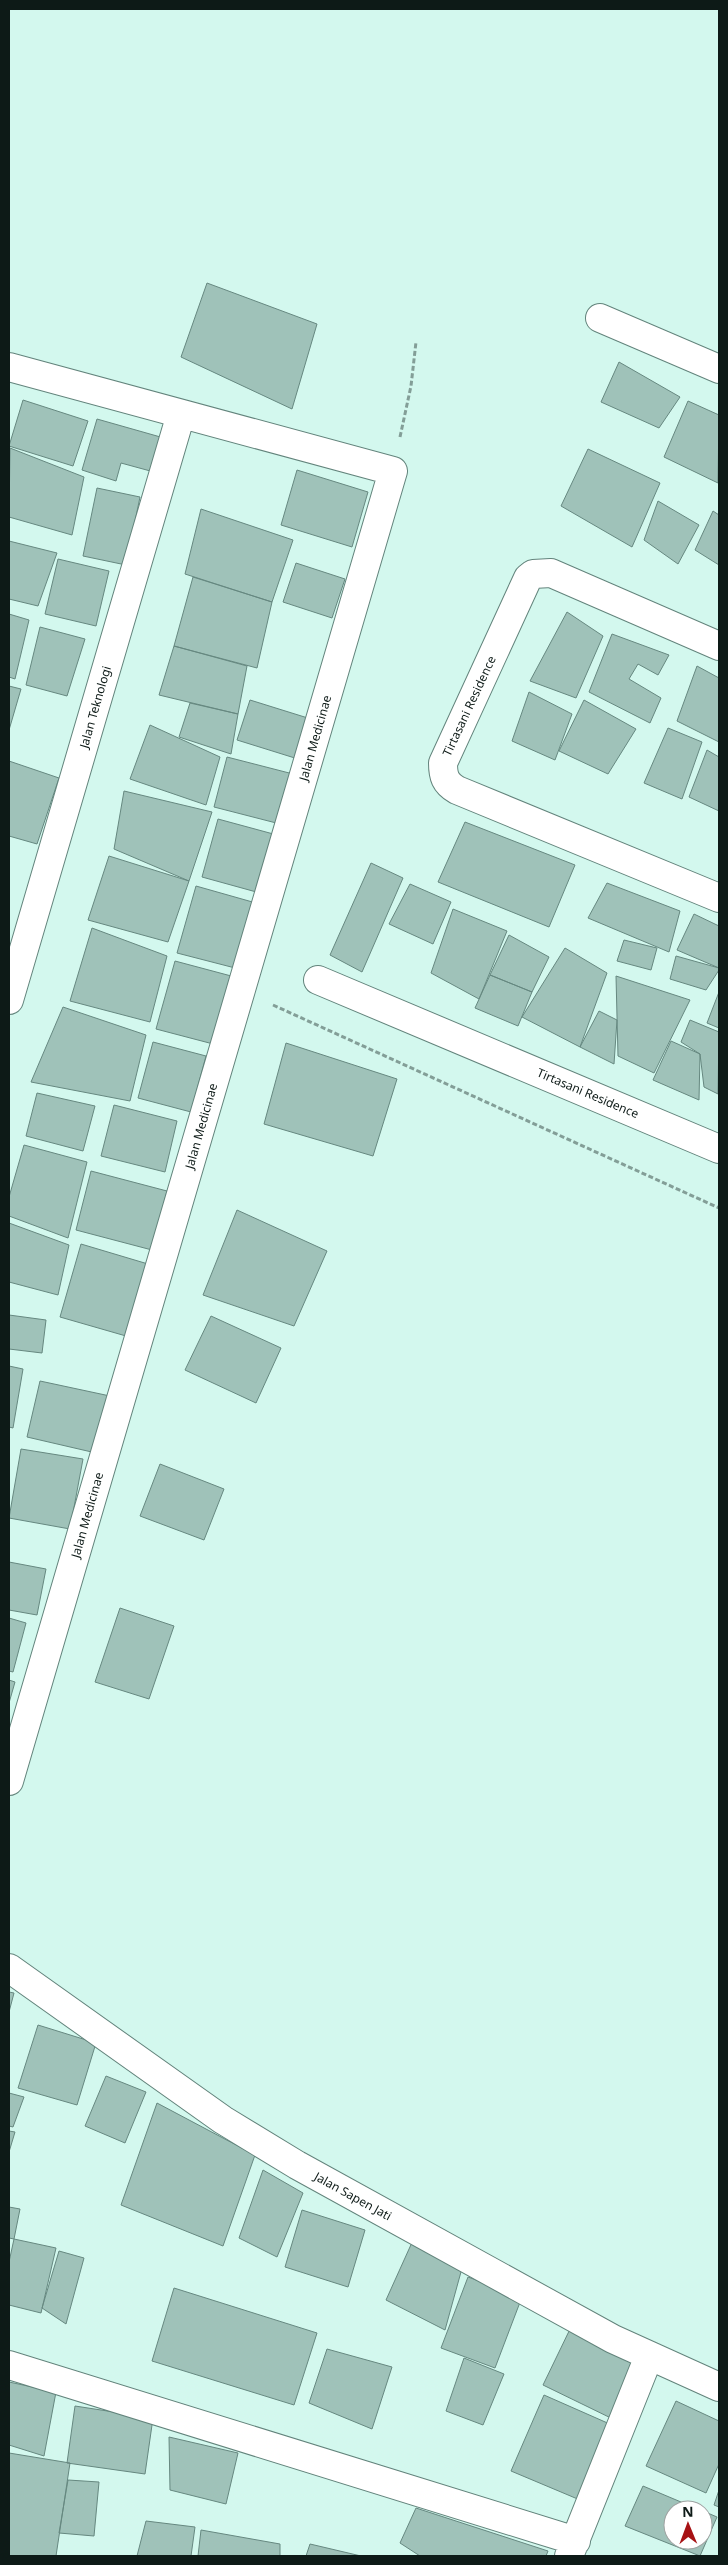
<svg xmlns="http://www.w3.org/2000/svg" width="728" height="2565" font-family="'Noto Sans',sans-serif">
  <style>
    .building { fill: #9fc2b9; stroke: #668880 }
    .lines { fill: none; stroke-linecap: round; stroke-linejoin: round }
    .minor-casing { stroke: #63847c; stroke-width: 30 }
    .path { stroke: #839e97; stroke-width: 3; stroke-dasharray: 5 2.5; stroke-linecap: butt }
    .minor { stroke: #fff; stroke-width: 28 }
    .labels { text-anchor: middle; dominant-baseline: central; stroke-width: 4; stroke-linejoin: round; paint-order: stroke }
    .street-label { font-size: 12px; fill: #0d1a17; stroke: #fff }
  </style>
  <rect width="100%" height="100%" fill="#d3f8ee"/>
  <path class="building" d="M207,283l110,41 -25,85 -111,-52z
    M619,362l61,35 -21,31 -58,-26z
    M23,400l65,21 -15,45 -64,-20z
    M688,401l31,14 -1,68 -54,-26z
    M97,419l67,19 -10,34 -33,-9 -5,18 -34,-11z
    M10,448l74,29 -12,58 -63,-18z
    M588,449l72,34 -28,64 -71,-41z
    M297,470l71,22 -16,55 -71,-22z
    M97,488l43,9 -14,68 -43,-9z
    M658,501l41,24 -21,39 -34,-24z
    M201,509l92,31 -21,62 -87,-28z
    M713,511l6,4v50l-24,-15z
    M9,541l48,12 -19,53 -29,-7z
    M58,559l51,12 -13,55 -51,-12z
    M296,563l49,16 -13,39 -49,-16z
    M193,577l79,25 -15,66 -83,-22z
    M567,612l36,24 -27,62 -46,-17z
    M9,614l20,6 -14,59 -6,-2z
    M40,627l45,12 -18,57 -41,-11z
    M612,634l57,21 -11,20 -20,-11 -9,15 32,19 -11,25 -61,-31z
    M174,646l73,20 -9,48 -79,-19z
    M697,666l22,12v64l-42,-21z
    M9,686l12,3 -12,41z
    M529,692l43,22 -17,46 -43,-19z
    M250,700l61,19 -13,40 -61,-19z
    M584,700l52,29 -28,45 -49,-23z
    M190,703l48,11 -7,40 -52,-17z
    M150,725l70,32 -14,48 -76,-26z
    M668,728l34,14 -20,57 -38,-16z
    M707,750l12,7v54l-30,-14z
    M227,757l70,18 -13,50 -70,-18z
    M9,761l50,17 -22,66 -28,-8z
    M124,791l88,21 -23,69 -75,-32z
    M218,819l59,16 -17,58 -58,-16z
    M465,822l110,43 -26,62 -111,-45z
    M109,856l80,25 -21,61 -80,-22z
    M371,863l32,15 -41,94 -32,-17z
    M607,883l73,28 -11,41 -81,-34z
    M410,884l41,18 -18,42 -44,-20z
    M196,886l60,17 -17,66 -62,-16z
    M453,909l54,22 -28,68 -48,-26z
    M694,914l25,12v42l-42,-18z
    M92,928l75,28 -17,66 -80,-21z
    M509,935l40,22 -17,35 -42,-17z
    M624,940l33,8 -6,22 -34,-9z
    M565,948l42,25 -27,74 -58,-30z
    M676,956l43,12v2l-13,20 -36,-11z
    M175,961l60,16 -18,68 -61,-16z
    M490,975l42,17 -14,34 -43,-18z
    M616,976l74,24 -36,73 -36,-17z
    M719,992v36l-12,-5z
    M63,1007l83,28 -16,66 -99,-19z
    M599,1011l18,9 -3,44 -34,-17z
    M690,1020l29,12 -1,62 -14,-7 -4,-33 -19,-12z
    M671,1041l29,13 -1,46 -46,-20z
    M153,1042l53,14 -15,56 -53,-14z
    M286,1043l111,36 -24,77 -109,-32z
    M37,1093l58,13 -12,45 -57,-15z
    M114,1105l63,16 -12,51 -64,-16z
    M24,1145l63,17 -19,76 -59,-22v-19z
    M91,1171l76,20 -15,59 -76,-20z
    M237,1210l90,41 -33,75 -91,-31z
    M9,1223l60,22 -11,50 -49,-13z
    M81,1244l67,20 -22,72 -66,-19z
    M9,1315l37,5 -4,33 -33,-4z
    M211,1316l70,32 -25,55 -71,-33z
    M9,1366l14,3 -10,59 -4,-1z
    M40,1381l70,15 -14,57 -69,-16z
    M21,1449l62,10 -13,70 -61,-11z
    M160,1464l64,25 -20,51 -64,-24z
    M9,1562l37,7 -9,46 -28,-5z
    M120,1608l54,18 -25,73 -54,-17z
    M9,1618l17,5 -13,49 -4,-1z
    M9,1680l6,2 -6,21z
    M9,1992l5,1 -5,19z
    M38,2025l58,18 -19,62 -59,-17z
    M106,2076l40,16 -21,51 -40,-17z
    M9,2093l15,4 -11,30 -4,-1z
    M157,2103l98,52 -32,91 -102,-41z
    M9,2131l6,1 -6,20z
    M263,2170l40,23 -26,64 -38,-19z
    M9,2207l11,2 -6,30 -5,-1z
    M302,2210l63,20 -17,57 -63,-20z
    M414,2238l50,23 -19,69 -59,-30z
    M14,2239l42,9 -15,65 -32,-8v-43z
    M59,2251l25,7 -18,66 -24,-16z
    M468,2277l54,20 -27,71 -54,-20z
    M174,2288l143,45 -23,72 -142,-44z
    M572,2325l74,36 -29,60 -74,-36z
    M327,2349l65,18 -20,62 -63,-26z
    M464,2358l40,16 -21,51 -37,-14z
    M9,2382l47,10 -12,64 -35,-11z
    M544,2395l68,30 -32,75 -69,-29z
    M676,2401l43,20v43l-13,29 -60,-27z
    M75,2406l78,12 -8,56 -78,-11z
    M169,2437l69,16 -12,51 -56,-14z
    M9,2453l61,10 -14,93h-47z
    M68,2480l31,2 -5,54 -35,-3z
    M643,2486l57,24h-27v30h30v-29l14,6 -17,39 -75,-30z
    M719,2490v17l-5,-2z
    M416,2508l132,43 -2,5h-126l-20,-13z
    M146,2521l49,6 -4,29h-54z
    M201,2530l79,14v12h-82z
    M310,2544l51,12h-55z"/>
  <g class="lines">
    <g class="minor-casing">
      <path id="minor" d="M600,318l119,51
        M9,367l384,104 -384,1310
        M719,646l-168,-73 -18,1 -5,4 -85,185c0,13 2,20 14,27l262,108
        M318,980l401,169
        M9,1000l172,-586
        M9,1968l214,152 74,45 316,174 106,48
        M9,2365l567,176
        M569,2556l80,-200"/>
    </g>
    <path class="path" d="M400,437l11,-51 5,-44
      M273,1005l446,203"/>
    <use href="#minor" class="minor"/>
  </g>
  <g class="labels">
    <g class="street-label">
      <text transform="translate(469 706) rotate(-65)">Tirtasani Residence</text>
      <text transform="translate(95 707) rotate(-74)">Jalan Teknologi</text>
      <text transform="translate(315 738) rotate(-74)">Jalan Medicinae</text>
      <text transform="translate(588 1093) rotate(23)">Tirtasani Residence</text>
      <text transform="translate(201 1126) rotate(-74)">Jalan Medicinae</text>
      <text transform="translate(87 1515) rotate(-74)">Jalan Medicinae</text>
      <text transform="translate(353 2196) rotate(29)">Jalan Sapen Jati</text>
    </g>
  </g>
  <rect width="728" height="2565" fill="none" stroke="#0d1a17" stroke-width="20"/>
  <g transform="translate(688 2525) rotate(359)"><circle r="24" fill="#ffffff" stroke="#9ea3a2"/>
  <path d="M0-4L9 19L0 12L-9 19Z" fill="#a71214"/>
  <text y="-8" font-size="14" font-weight="bold" text-anchor="middle" fill="#0d1a17">N</text>
  </g>
</svg>
